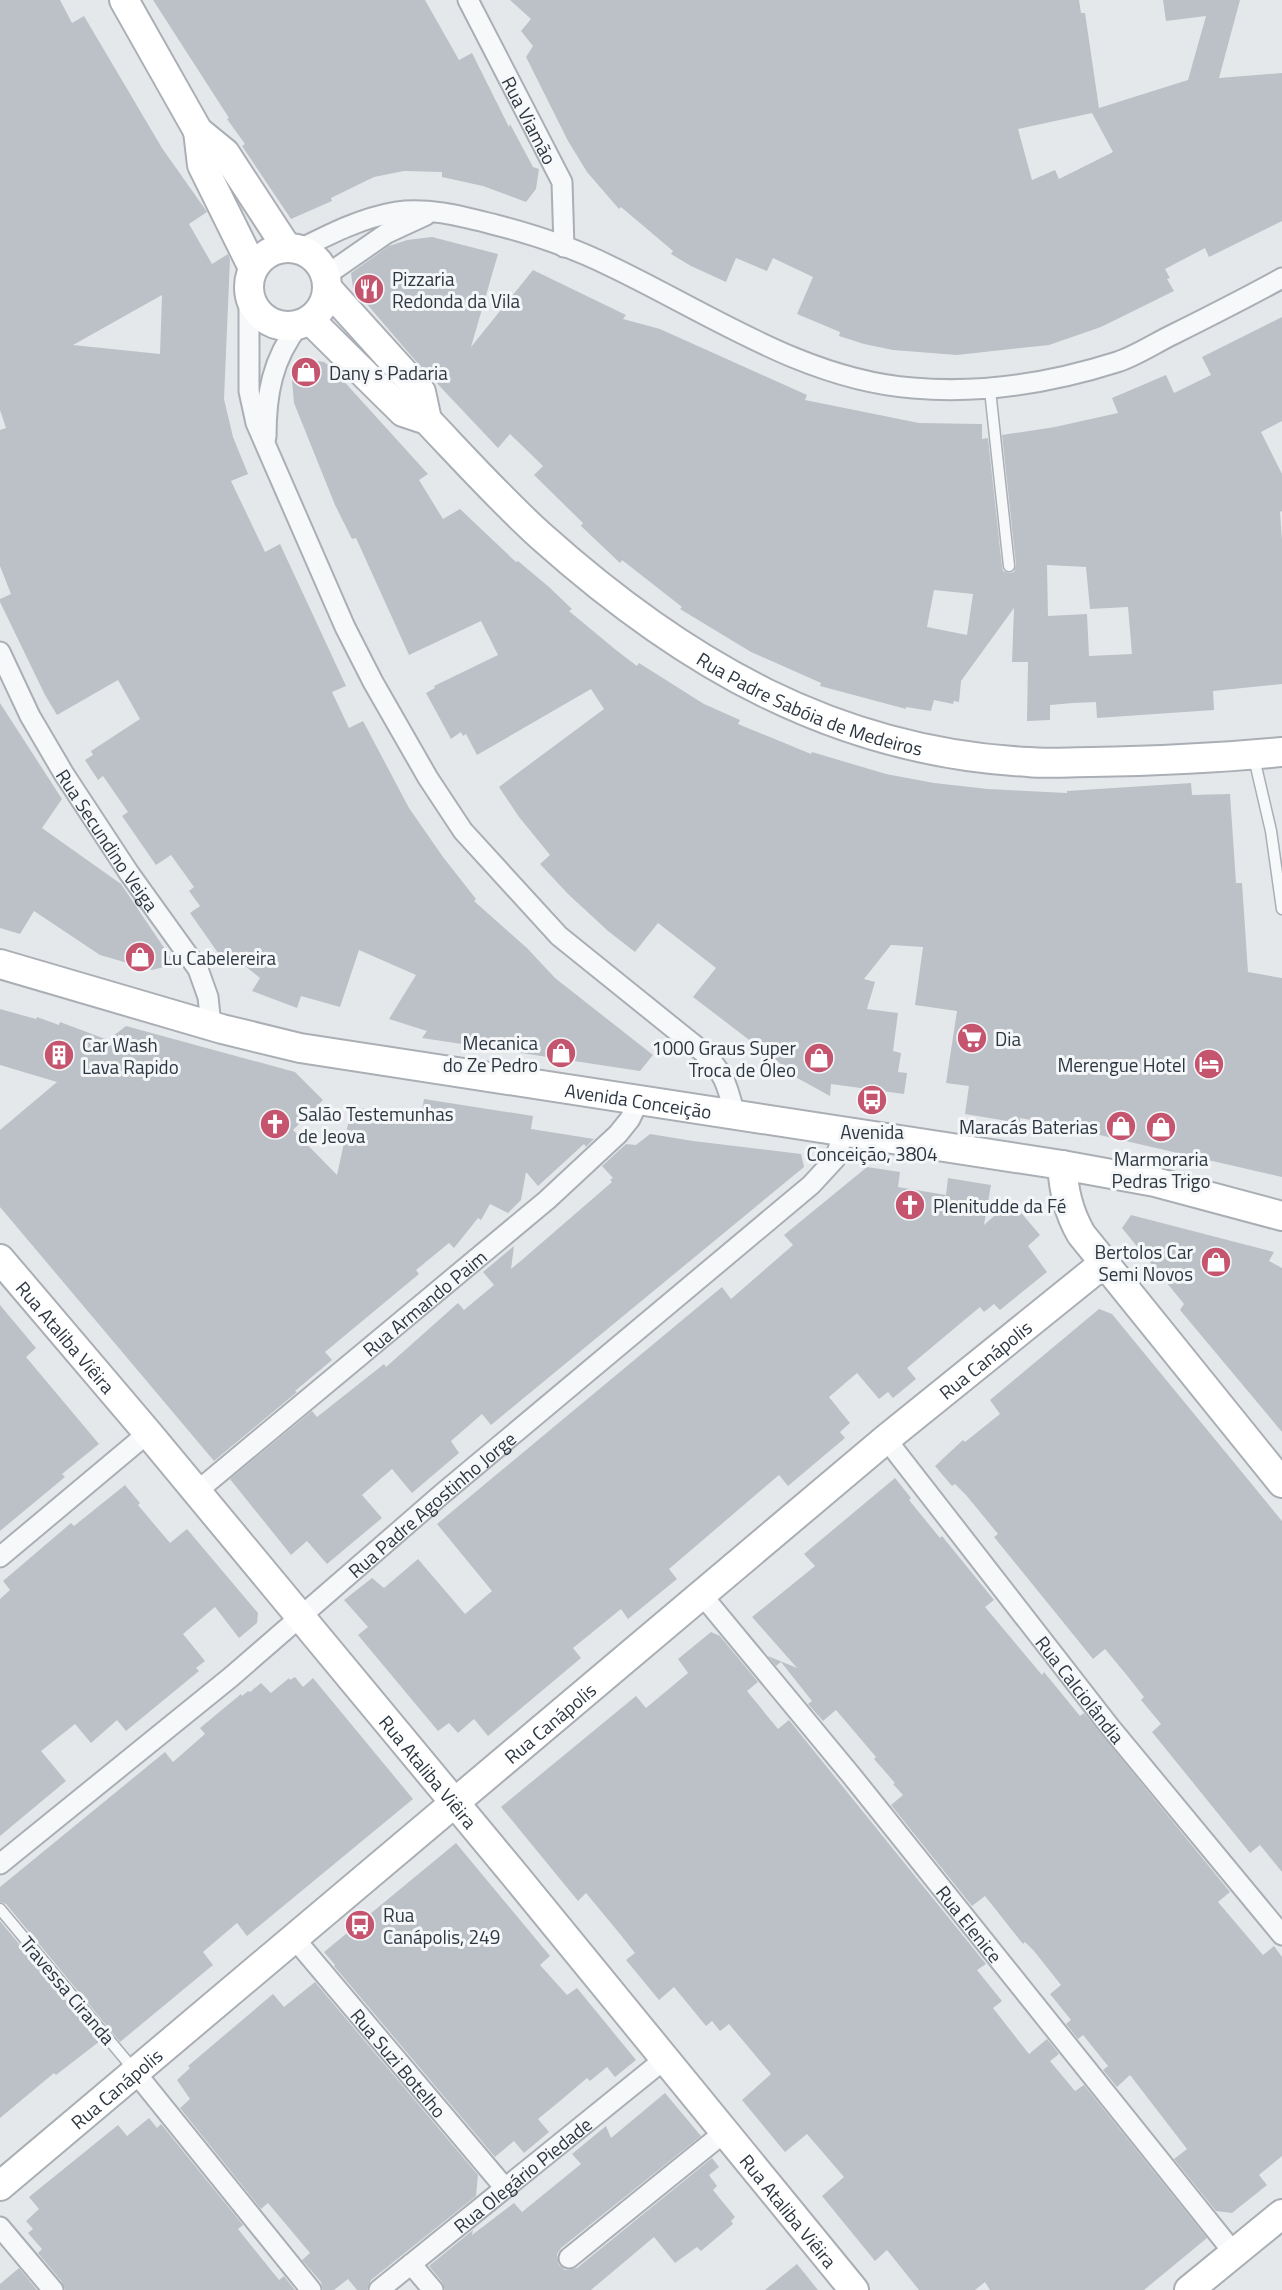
<svg xmlns="http://www.w3.org/2000/svg" width="1282" height="2290" font-family="'Titillium Web',sans-serif">
  <style>
    .building { fill: #bcc1c8; fill-rule: evenodd }
    .lines { fill: none; stroke-linecap: round; stroke-linejoin: round }
    .lane-casing { stroke: #aaafb5; stroke-width: 13 }
    .street-casing { stroke: #aaafb5; stroke-width: 23 }
    .secondary-casing { stroke: #aaafb5; stroke-width: 32 }
    .lane { stroke: #f7f8fa; stroke-width: 10 }
    .street { stroke: #f7f8fa; stroke-width: 19 }
    .secondary { stroke: #fff; stroke-width: 28 }
    .labels { text-anchor: middle; dominant-baseline: central; stroke-width: 6; stroke-linejoin: round; paint-order: stroke }
    .street-label { font-size: 19px; fill: #2d3742; stroke: #f4f6f8 }
    .poi-label { font-size: 19px; fill: #2d3742; stroke: #f4f6f8; text-anchor: start }
  </style>
  <rect width="100%" height="100%" fill="#e5e8eb"/>
  <path class="building" d="M0,0h60l12,23 12,-7 78,132 43,61 2,3 -18,12 23,40 16,-10 2,5 -6,140 9,38 15,37 -17,7 34,71 15,-8 66,142 -14,6 17,36 14,-7 46,87 34,49 33,42 -2,2 53,47 28,30 98,77 -13,16 -218,-33 5,-7 -38,-12 27,-44 -57,-25 -19,57 -39,-11 -4,12 -45,-17 8,-13 -29,-23 -8,5 -33,-47 10,-7 -11,-15 5,-4 -23,-32 -15,10 -34,-49 6,-4 -25,-36 -5,4 -13,-20 8,-5 -2,-4 49,-32 -22,-39 -61,35 -12,-20 -45,-93v-3l11,-5 -11,-28v-136l6,-2 -6,-18zM162,295l-2,59 -87,-9z
    M153,0h272l34,60 13,-7 37,74 1,-3 23,43 6,2 -3,20 -10,13 -43,-16 -41,-9v-5l-38,-1 -30,6 -43,21 1,3 -41,18 -49,-73 3,-2 -18,-25 2,-1z
    M510,0h569l2,13h4l14,95 89,-28 18,-64 -40,5 -3,-21h77l-21,78 63,-5v148l-73,36 -4,-9 -40,21 5,9 -3,1 7,12 -73,36 -52,18 -92,10 -64,-5 -29,-6 -25,-8 1,-4 -43,-18 16,-37 -40,-19 -6,13 -31,-13 -10,24 -35,-16 -20,-12 2,-3 -52,-44 -2,2 -32,-37 -19,-31 -42,-84 7,-11 -12,-15 10,-12zM1092,113l21,39 -54,27 -4,-9 -23,10 -14,-51z
    M432,237l66,17 -27,93 62,-77 93,45 -3,4 37,10 147,66 -2,5 114,23 63,1v15l6,-1 14,129 1,4 6,2 5,-1 2,-7 -14,-130 53,-8 63,-14 -6,-15 54,-23 8,18 37,-18 -9,-18 80,-40v104l-21,11 21,42v37l-2,1 2,28v144l-69,7 1,19 -117,8 -1,-16 -23,1 -23,2v15l-23,1 1,-59h-16l2,-54 -53,73 -2,21 -5,-1 -1,3 -19,-4 -3,11 -25,-4v2l-86,-23 1,-3 -70,-31 -71,-43 2,-2 -60,-47 -2,3 -39,-37 2,-3 -49,-48 9,-9 -33,-32 -12,14 -84,-89 -61,-71 -2,-15 38,-27 18,-6zM1047,565l39,2 4,42 38,-2 4,47 -43,2 -2,-42 -39,2zM934,590l39,4 -6,41 -40,-8z
    M313,360l11,2 6,4 98,108 -9,6 24,39 17,-10 56,53 2,-1 31,26 23,22 -3,2 47,39 21,16 2,-3 65,41 36,16 -2,4 73,30 1,-2 74,22 48,9 54,6 79,4v-2l124,-8 1,12 38,-1 6,89h6l6,89 34,6v199l-191,-44 -33,-4v-4l-38,-7v5l-55,-9 4,-28 -23,-3 11,-72 -42,-6 8,-58 -32,-2 -27,34 11,3 -8,27 31,4 -5,38 8,2 -3,19 9,1 -3,21 -73,-10 -1,12 -40,-22 -8,-9 -89,-68 23,-29 -58,-45 -23,29 -27,-21 -40,-37 -28,-30 10,-9 -31,-38 -20,-30 105,-78 -13,-20 -114,66 -11,-21 -3,2 -2,-4 -10,7 -25,-46 9,-5 -1,-2 64,-31 -17,-34 -72,34 -53,-117 -4,1 -17,-34 -41,-102 -2,-22 2,-8 5,-7z
    M0,703l62,96 -20,29 79,56 50,74 -7,9 -12,3 -52,-15 -66,-44 -14,23 -20,-6z
    M0,1009l36,10 1,-2 22,8 1,-3 48,18 18,-14 169,46 28,28 -30,30 44,45 15,-69 68,15 4,-22 109,17 -2,13 63,10 -8,8 -2,-3 -46,42 -12,-14 -5,28 -13,13 -18,-9 -9,16 -3,-2 -24,30 -5,-5 -33,27 3,4 -94,78 7,8 -37,31 2,1 -83,69 -214,-254v-77l57,-48 -57,-17z
    M650,1134l43,7 108,13 3,13 -313,258 -9,-11 -31,27 8,12 -47,40 -20,-24 -30,26 20,23 -55,46 -20,-23 -16,14 -61,-76 82,-68 5,6 67,-53 2,3 72,-64 6,7 30,-25 -11,-13 31,-26 -3,23 12,-10 89,-77 -2,-2 3,-2 -11,-12 24,-22 10,1z
    M867,1167l33,5 -2,15 48,8 2,-17 43,7 -7,40 27,-24 29,34 -12,11 19,26 -47,38 -6,-6 -10,8 -4,-5 -73,61 9,11 -23,19 -5,-6 -9,7 -22,-26 -28,24 21,26 -10,9 5,6 -57,48 -9,-11 -110,94 8,10 -49,40 -7,-10 -48,39 8,10 -93,78 -14,-17 -16,14 -9,-10 -11,8 -80,-96 10,-8 -24,-27 28,-22 12,10 34,-29 47,55 27,-23 -55,-67 285,-237 9,12 62,-54 -9,-10z
    M1131,1215l143,37 -5,9 13,7v164l-102,-122 4,-6 -62,-76z
    M0,1305l36,43 -10,9 73,87 -37,30 3,3 -65,54z
    M1099,1309l13,5 170,207v351l-22,-27 -10,8 -98,-121 9,-8 -20,-24 3,-3 -19,-24 -20,-24 -12,10 -99,-122 4,-3 -32,-39 -11,-11 -3,2 -17,-20 28,-26 2,2 35,-28 -10,-14z
    M895,1478l16,20 -2,2 31,38 2,-2 52,64 -9,7 57,68 2,-3 36,44 4,-3 146,179 -12,10 45,53 11,-9 8,11v199l-23,19 8,10 -35,28 -16,-2 -42,-52 13,-10 -57,-74 -13,12 -14,-17 5,-4 -25,-31 -5,4 -12,-15 5,-4 -21,-26 11,-9 -27,-34 -9,-9 -2,2 -38,-48 -13,10 -81,-101 12,-10 -10,-11 2,-1 -21,-24 2,-2 -40,-47 -13,11 -15,-17 4,-3 -31,-39 -5,4 -8,-10 29,12 -45,-51 63,-51 -11,-12z
    M125,1485l15,18 -2,2 32,38 17,-14 71,84 -1,10 -18,15 -24,-31 -32,27 22,27 -9,7 3,3 -73,60 -9,-11 -26,23 -16,-19 -34,27 25,30 -66,55v-237l10,-9 -7,-9 68,-58 3,3z
    M711,1632l9,4 38,46 -11,9 31,38 11,-9 197,244 -9,6 25,31 -9,7 36,46 18,-15 12,15 -9,7 25,30 9,-6 123,153 -63,52h-154l-5,-8 -10,8h-56l-32,-40 -12,11 -53,-65 22,-19 -37,-43 -22,18 -43,-52 29,-26 -42,-50 -9,7 -8,-10 -6,5 -32,-39 -15,13 -33,-40 9,-7 -15,-19 -34,-41 -8,8 -77,-94 135,-111 10,12 42,-35 -10,-14z
    M295,1677l8,10 10,-9 100,121 -166,137 -10,-13 -34,29 10,13 -93,77 -114,-138 -6,-2v-15l165,-135 8,10 32,-28 -5,-6 41,-34 1,2 6,-5 2,1 11,-9 10,10 18,-15 1,2z
    M456,1843l94,113 -10,9 27,30 10,-7 59,72 -21,17 -8,-10 -17,14 -3,-3 -27,23 -22,18 11,13 -25,21 -10,-12 -19,16 -161,-191 1,-1 -11,-13z
    M0,1921l100,120 -44,34 -2,-2 -54,45z
    M315,1982l163,193 -2,21 -105,84 -4,10h-10l-9,-11 -14,11h-11l-2,-8 -19,-22 8,-7 -42,-50 -7,6 -81,-101 10,-9 -13,-19 13,-12 -2,-2 85,-72 11,13z
    M665,2093l36,43 -140,112 -4,6 2,11 6,5 12,-2 135,-110 7,9 -10,8 8,11 -4,4 22,27 -4,4 2,3 -32,27 -4,-4 -22,16 -21,-26 -63,53h-146l-3,-8 -13,-16 44,-36 -1,5 42,-32 8,9 59,-48 -9,-10 34,-28 5,12z
    M149,2118l8,10 4,-4 82,101 -5,4 41,51 5,-4 11,14h-230l-3,-8 -24,-29 4,-4 -14,-16 5,-4 -7,-8 13,-12 -10,-12 89,-72 9,11z
    M797,2264l21,26h-53z
    M19,2268l18,22h-37v-6z"/>
  <g class="lines">
    <g class="lane-casing">
      <path id="lane" d="M990,390l19,176
        M1254,758l17,73 11,78
        M0,1909l135,162"/>
    </g>
    <g class="street-casing">
      <g id="street">
        <path id="s1" d="M468,0l94,182 2,65"/>
        <path d="M298,250c32,-16 63,-32 98,-38 33,-5 68,5 100,13 39,10 78,23 114,41 97,46 194,114 303,122 69,6 138,-5 204,-26 19,-6 38,-19 57,-28 36,-18 72,-36 108,-56"/>
        <path d="M325,276l62,-43 39,-18"/>
        <path d="M249,294v97l7,32 89,204 28,55 55,96 35,53 96,105 144,116c22,22 24,33 32,63"/>
        <path d="M266,437c0,-42 6,-78 33,-112"/>
        <path id="s2" d="M0,652l30,64 34,58 65,99 69,96 10,28 3,28"/>
        <path id="s3" d="M886,1439l224,288 172,208"/>
        <path id="s4" d="M195,1493l352,-293 71,-66 12,-15 9,-19"/>
        <path d="M0,1557l148,-124"/>
        <path id="s5" d="M702,1595l149,180 383,478"/>
        <path id="s6" d="M0,1864l231,-187 212,-184 368,-308 24,-26 9,-28"/>
        <path id="s7" d="M294,1938l211,250"/>
        <path d="M135,2072l176,218"/>
        <path d="M0,2227l53,63"/>
        <path d="M569,2258l157,-127"/>
        <path d="M411,2264l22,26"/>
        <path id="s8" d="M379,2290l287,-232"/>
      </g>
    </g>
    <g class="secondary-casing">
      <g id="secondary">
        <path d="M124,0l74,131 27,22 62,95"/>
        <path d="M198,131l4,34 51,103"/>
        <circle cx="288" cy="287" r="39"/>
        <path d="M327,288l94,104 6,28"/>
        <path id="s9" d="M310,320l93,92 24,8c38,40 75,81 115,117 141,126 293,215 486,225 21,2 42,0 63,0 64,-1 128,-4 191,-10"/>
        <path id="s10" d="M0,964l222,65 78,19 762,117 93,17 127,34"/>
        <path d="M1062,1165c2,26 6,46 19,69l201,249"/>
        <path id="s11" d="M0,1259l148,174 365,440 341,417"/>
        <path id="s12" d="M0,2186l886,-747 218,-176"/>
        <path d="M1189,2290l93,-76"/>
      </g>
    </g>
    <use href="#lane" class="lane"/>
    <use href="#street" class="street"/>
    <use href="#secondary" class="secondary"/>
  </g>
  <defs>
    <g id="restaurant-disc" transform="scale(1.575)"><circle r="9.5" fill="#c5556f" stroke="#f4f6f8"/><path d="M-5-6h1v4h1v-4h1v4h1v-4h1v5L-1.5 .5V6h-2V.5L-5-1ZM5-6V6H3V1.5H1.5Q1.5-4 5-6Z" fill="#fff"/></g>
    <g id="shop-disc" transform="scale(1.575)"><circle r="9.5" fill="#c5556f" stroke="#f4f6f8"/><path d="M-5-2.5h2.3a2.7 3.5 0 0 1 5.4 0H5L5.5 6h-11ZM-1.5-2.5h3a1.5 2.3 0 0 0-3 0Z" fill="#fff"/></g>
    <g id="supermarket-disc" transform="scale(1.575)"><circle r="9.5" fill="#c5556f" stroke="#f4f6f8"/><path d="M-6-5.5h2.5l.6 2H6L4.5 2H-2.5L-4.4-4H-6ZM-1.5 3.2a1.3 1.3 0 1 0 .1 0ZM3 3.2a1.3 1.3 0 1 0 .1 0Z" fill="#fff"/></g>
    <g id="building-disc" transform="scale(1.575)"><circle r="9.5" fill="#c5556f" stroke="#f4f6f8"/><path d="M-4-6H4V6H1V3H-1V6H-4ZM-2.5-4.3h1.7v1.8h-1.7ZM.8-4.3h1.7v1.8H.8ZM-2.5-1h1.7V.8h-1.7ZM.8-1h1.7V.8H.8Z" fill="#fff"/></g>
    <g id="hotel-disc" transform="scale(1.575)"><circle r="9.5" fill="#c5556f" stroke="#f4f6f8"/><path d="M-6-4.5h1.5V1H6V5H4.5V3h-9V5H-6ZM-4 0a1.8 1.8 0 1 1 3.6 0ZM.5 0V-2.5h3Q6-2.5 6 0Z" fill="#fff"/></g>
    <g id="bus-disc" transform="scale(1.575)"><circle r="9.5" fill="#c5556f" stroke="#f4f6f8"/><path d="M-5-6H5V4H4V6H2V4H-2V6H-4V4H-5ZM-3.5-4V0h7V-4ZM-3.5 1.2v1.5H-2V1.2ZM2 1.2v1.5H3.5V1.2Z" fill="#fff"/></g>
    <g id="church-disc" transform="scale(1.575)"><circle r="9.5" fill="#c5556f" stroke="#f4f6f8"/><path d="M-1.2-6h2.4v3.5h3.3v2.4h-3.3V6h-2.4V-.1h-3.3v-2.4h3.3Z" fill="#fff"/></g>
  </defs>
  <g fill-rule="evenodd">
    <use href="#restaurant-disc" x="369" y="289"/>
    <use href="#shop-disc" x="306" y="372"/>
    <use href="#shop-disc" x="140" y="957"/>
    <use href="#supermarket-disc" x="972" y="1038"/>
    <use href="#shop-disc" x="561" y="1053"/>
    <use href="#building-disc" x="59" y="1055"/>
    <use href="#shop-disc" x="819" y="1058"/>
    <use href="#hotel-disc" x="1209" y="1064"/>
    <use href="#bus-disc" x="872" y="1100"/>
    <use href="#church-disc" x="275" y="1124"/>
    <use href="#shop-disc" x="1121" y="1126"/>
    <use href="#shop-disc" x="1161" y="1127"/>
    <use href="#church-disc" x="910" y="1205"/>
    <use href="#shop-disc" x="1216" y="1262"/>
    <use href="#bus-disc" x="360" y="1925"/>
  </g>
  <g class="labels">
    <g class="street-label">
      <text stroke="none"><textPath href="#s1" startOffset="135">Rua Viamão</textPath></text>
      <text stroke="none"><textPath href="#s9" startOffset="639">Rua Padre Sabóia de Medeiros</textPath></text>
      <text stroke="none"><textPath href="#s2" startOffset="217">Rua Secundino Veiga</textPath></text>
      <text stroke="none"><textPath href="#s10" startOffset="654">Avenida Conceição</textPath></text>
      <text stroke="none"><textPath href="#s4" startOffset="298">Rua Armando Paim</textPath></text>
      <text stroke="none"><textPath href="#s11" startOffset="102">Rua Ataliba Viêira</textPath></text>
      <text stroke="none"><textPath href="#s12" startOffset="1286">Rua Canápolis</textPath></text>
      <text stroke="none"><textPath href="#s6" startOffset="562">Rua Padre Agostinho Jorge</textPath></text>
      <text stroke="none"><textPath href="#s3" startOffset="317">Rua Calciolândia</textPath></text>
      <text stroke="none"><textPath href="#s12" startOffset="719">Rua Canápolis</textPath></text>
      <text stroke="none"><textPath href="#s11" startOffset="668">Rua Ataliba Viêira</textPath></text>
      <text stroke="none"><textPath href="#s5" startOffset="424">Rua Elenice</textPath></text>
      <text transform="translate(68 1990) rotate(50)">Travessa Ciranda</text>
      <text stroke="none"><textPath href="#s7" startOffset="163">Rua Suzi Botelho</textPath></text>
      <text stroke="none"><textPath href="#s12" startOffset="152">Rua Canápolis</textPath></text>
      <text stroke="none"><textPath href="#s8" startOffset="184">Rua Olegário Piedade</textPath></text>
      <text stroke="none"><textPath href="#s11" startOffset="1236">Rua Ataliba Viêira</textPath></text>
    </g>
    <g class="poi-label">
      <text x="392" y="278">Pizzaria<tspan x="392" dy="22">Redonda da Vila</tspan></text>
      <text x="329" y="372">Dany s Padaria</text>
      <text x="163" y="957">Lu Cabelereira</text>
      <text x="995" y="1038">Dia</text>
      <text x="538" y="1042" text-anchor="end">Mecanica<tspan x="538" dy="22">do Ze Pedro</tspan></text>
      <text x="82" y="1044">Car Wash<tspan x="82" dy="22">Lava Rapido</tspan></text>
      <text x="796" y="1047" text-anchor="end">1000 Graus Super<tspan x="796" dy="22">Troca de Óleo</tspan></text>
      <text x="1186" y="1064" text-anchor="end">Merengue Hotel</text>
      <text x="298" y="1113">Salão Testemunhas<tspan x="298" dy="22">de Jeova</tspan></text>
      <text x="1098" y="1126" text-anchor="end">Maracás Baterias</text>
      <text x="872" y="1131" text-anchor="middle">Avenida<tspan x="872" dy="22">Conceição, 3804</tspan></text>
      <text x="1161" y="1158" text-anchor="middle">Marmoraria<tspan x="1161" dy="22">Pedras Trigo</tspan></text>
      <text x="933" y="1205">Plenitudde da Fé</text>
      <text x="1193" y="1251" text-anchor="end">Bertolos Car<tspan x="1193" dy="22">Semi Novos</tspan></text>
      <text x="383" y="1914">Rua<tspan x="383" dy="22">Canápolis, 249</tspan></text>
    </g>
  </g>
</svg>
